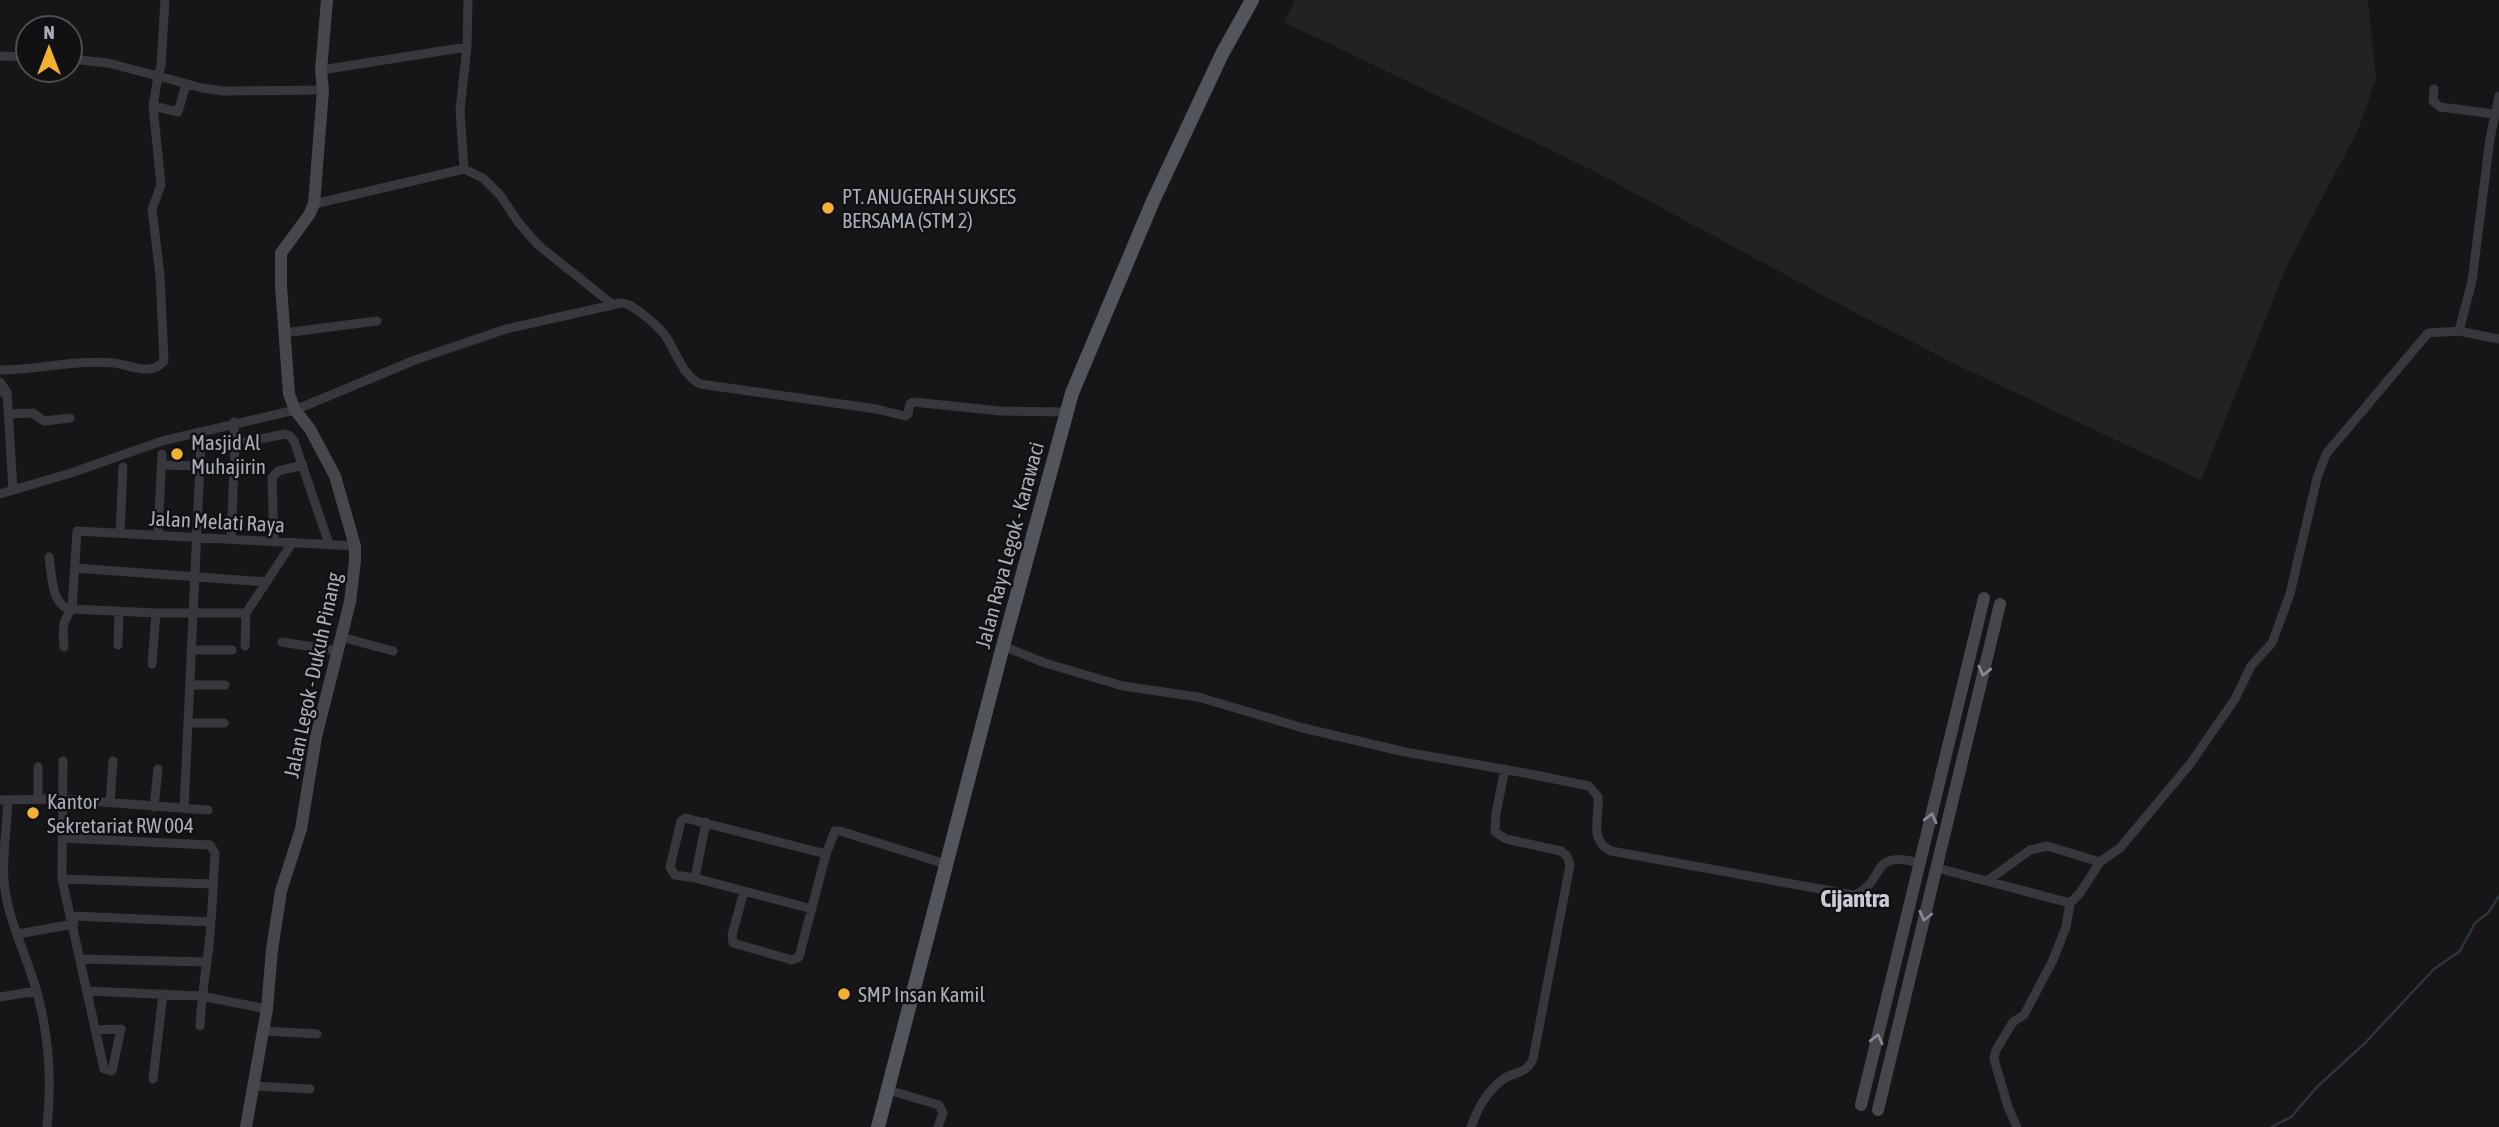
<svg xmlns="http://www.w3.org/2000/svg" width="2499" height="1127" font-family="'Asap Condensed',sans-serif">
  <style>
    .built { fill: #222225 }
    .lines { fill: none; stroke-linecap: round; stroke-linejoin: round }
    .stream { stroke: #2c353c; stroke-width: 2.5 }
    .street { stroke: #37383d; stroke-width: 9 }
    .secondary { stroke: #45474d; stroke-width: 12 }
    .primary { stroke: #53555c; stroke-width: 14 }
    .oneway { stroke: #858993 }
    .poi-dot { fill: #f2b134; stroke: #111113; stroke-width: 2.5 }
    .labels { text-anchor: middle; dominant-baseline: central; stroke-width: 5; stroke-linejoin: round; paint-order: stroke }
    .poi-label { font-size: 21px; fill: #a8adb8; stroke: #111113; text-anchor: start }
    .street-label { font-size: 21px; fill: #a8adb8; stroke: #111113 }
    .quarter-label { font-size: 24px; font-weight: bold; fill: #c9ccd4; stroke: #111113 }
  </style>
  <rect width="100%" height="100%" fill="#161618"/>
  <path class="built" d="M1295,0h1073l8,79 -18,51 -71,135 -86,215 -242,-114 -107,-55 -260,-141 -308,-148z"/>
  <g class="lines">
    <path class="stream" d="M2271,1127l20,-10 27,-31 46,-42 70,-75 26,-18 15,-28 13,-10 11,-17"/>
    <path class="street" d="M165,0l-4,66 -3,10 44,12 22,3 99,-1
      M467,47l1,-47
      M0,56l28,1
      M70,59l38,4 50,13 -5,30 25,6 8,-28
      M2434,89l-1,12 7,6 54,7
      M464,169l19,9 17,17 18,27 20,23 74,59
      M314,204l150,-35 -4,-59 7,-63 -146,23
      M2459,331l13,-50 18,-142 9,-43
      M284,333l93,-12
      M0,370c37,0 76,-11 114,-7 17,2 36,14 50,-2l-4,-85 -8,-67 9,-24 -8,-79
      M0,382l7,10h-7
      M7,392l6,98
      M9,414l24,-1 11,8 26,-3
      M234,422l1,22
      M161,465l39,1
      M0,494l71,-21 91,-32 133,-31 120,-50 91,-31 115,-26c8,0 13,5 19,9 9,7 18,14 25,23 11,16 17,40 35,49l176,25 29,7 3,-2 2,-10 3,-2 88,9 65,1
      M120,533l3,-66
      M158,534l4,-80
      M231,540l4,-96 50,-10 5,2 4,5 35,103
      M274,542l-2,-64 6,-7 25,-6
      M49,557c3,17 2,51 23,52l5,-78 278,15
      M75,568l191,14
      M341,637l52,14
      M282,642l56,9
      M118,645l1,-33
      M245,646l1,-33
      M1003,646l42,17 78,23 75,11 105,31 102,24 120,21 64,13 9,11c2,20 -10,43 13,54l270,49
      M64,647c-1,-16 -3,-25 8,-38l84,4h90l46,-70
      M192,650h40
      M152,664l4,-51
      M190,685h35
      M188,723h36
      M63,761l-1,118 42,190 8,2 9,-42 -26,1
      M38,799v-32
      M0,800l63,-1 145,11
      M8,801c-1,26 -6,54 -4,80 3,37 22,73 32,108 13,45 16,92 11,138
      M110,802l3,-41
      M154,807l4,-38
      M184,809l17,-366
      M62,838l148,7 5,8c-2,36 -3,73 -8,108 -3,22 -6,43 -7,65
      M1937,868l133,35
      M695,878l11,-56
      M62,879l151,5
      M1987,881l43,-31 17,-4 53,16
      M744,891l-12,44 1,8 59,17 7,-3 27,-103 9,-23h5l106,33
      M1855,895c32,-15 13,-46 65,-32
      M812,909l-117,-31 -20,-3 -5,-8 11,-46 4,-3 141,36
      M72,916l139,6
      M18,934l56,-10
      M81,959l126,3
      M87,991l114,5 66,13
      M0,997l36,-6
      M264,1031l53,3
      M153,1079l10,-85
      M254,1086l56,3
      M888,1090l51,15 4,8 -5,14
      M1471,1127c6,-17 15,-35 31,-47 12,-9 24,-5 31,-21l37,-194 -3,-9 -6,-5 -55,-12 -11,-7 1,-19 9,-44
      M2017,1127l-9,-20 -12,-41 -2,-8 2,-8 17,-28 11,-7 29,-55 13,-33 4,-24 10,-10 20,-31 20,-14 70,-84 45,-65 16,-33 21,-23 18,-49 27,-116 9,-24 102,-121 31,-2 40,8"/>
    <path class="secondary" d="M1861,1105l123,-507
      M1878,1110l122,-506
      M246,1127l21,-118 5,-59 9,-59 20,-62 15,-92 34,-135 5,-41v-15l-20,-70 -25,-47 -15,-19 -6,-16 -8,-108v-33l28,-38 5,-11 9,-114 -2,-20 6,-70"/>
    <path class="primary" d="M878,1127l125,-481 69,-253 81,-192 69,-147 30,-54"/>
  </g>
  <defs><path id="oneway-chevron" d="M-2-3.5L2.5 0L-2 3.5" fill="none" stroke-width="1.6" stroke-linecap="round" stroke-linejoin="round" transform="scale(1.75)"/></defs>
  <g class="oneway">
    <use href="#oneway-chevron" transform="translate(1984 671) rotate(104)"/>
    <use href="#oneway-chevron" transform="translate(1931 818) rotate(-76)"/>
    <use href="#oneway-chevron" transform="translate(1925 916) rotate(103)"/>
    <use href="#oneway-chevron" transform="translate(1877 1039) rotate(-76)"/>
  </g>
  <g class="poi-dot">
    <circle cx="828" cy="208" r="7"/>
    <circle cx="177" cy="454" r="7"/>
    <circle cx="33" cy="813" r="7"/>
    <circle cx="844" cy="994" r="7"/>
  </g>
  <g class="labels">
    <g class="poi-label">
      <text x="842" y="196">PT. ANUGERAH SUKSES<tspan x="842" dy="24">BERSAMA (STM 2)</tspan></text>
      <text x="191" y="442">Masjid Al<tspan x="191" dy="24">Muhajirin</tspan></text>
      <text x="47" y="801">Kantor<tspan x="47" dy="24">Sekretariat RW 004</tspan></text>
      <text x="858" y="994">SMP Insan Kamil</text>
    </g>
    <g class="street-label">
      <text transform="translate(217 521) rotate(3)">Jalan Melati Raya</text>
      <text transform="translate(1009 545) rotate(-75)">Jalan Raya Legok - Karawaci</text>
      <text transform="translate(312 675) rotate(-78)">Jalan Legok - Dukuh Pinang</text>
    </g>
    <g class="quarter-label">
      <text x="1855" y="898">Cijantra</text>
    </g>
  </g>
  <g transform="translate(49 49)"><circle r="33" fill="#111113" stroke="#4d4f55" stroke-width="2"/>
  <path d="M0-5L12 26L0 18L-12 26Z" fill="#f2b134"/>
  <text y="-10" font-size="19" font-weight="bold" text-anchor="middle" fill="#a8adb8">N</text>
  </g>
</svg>
